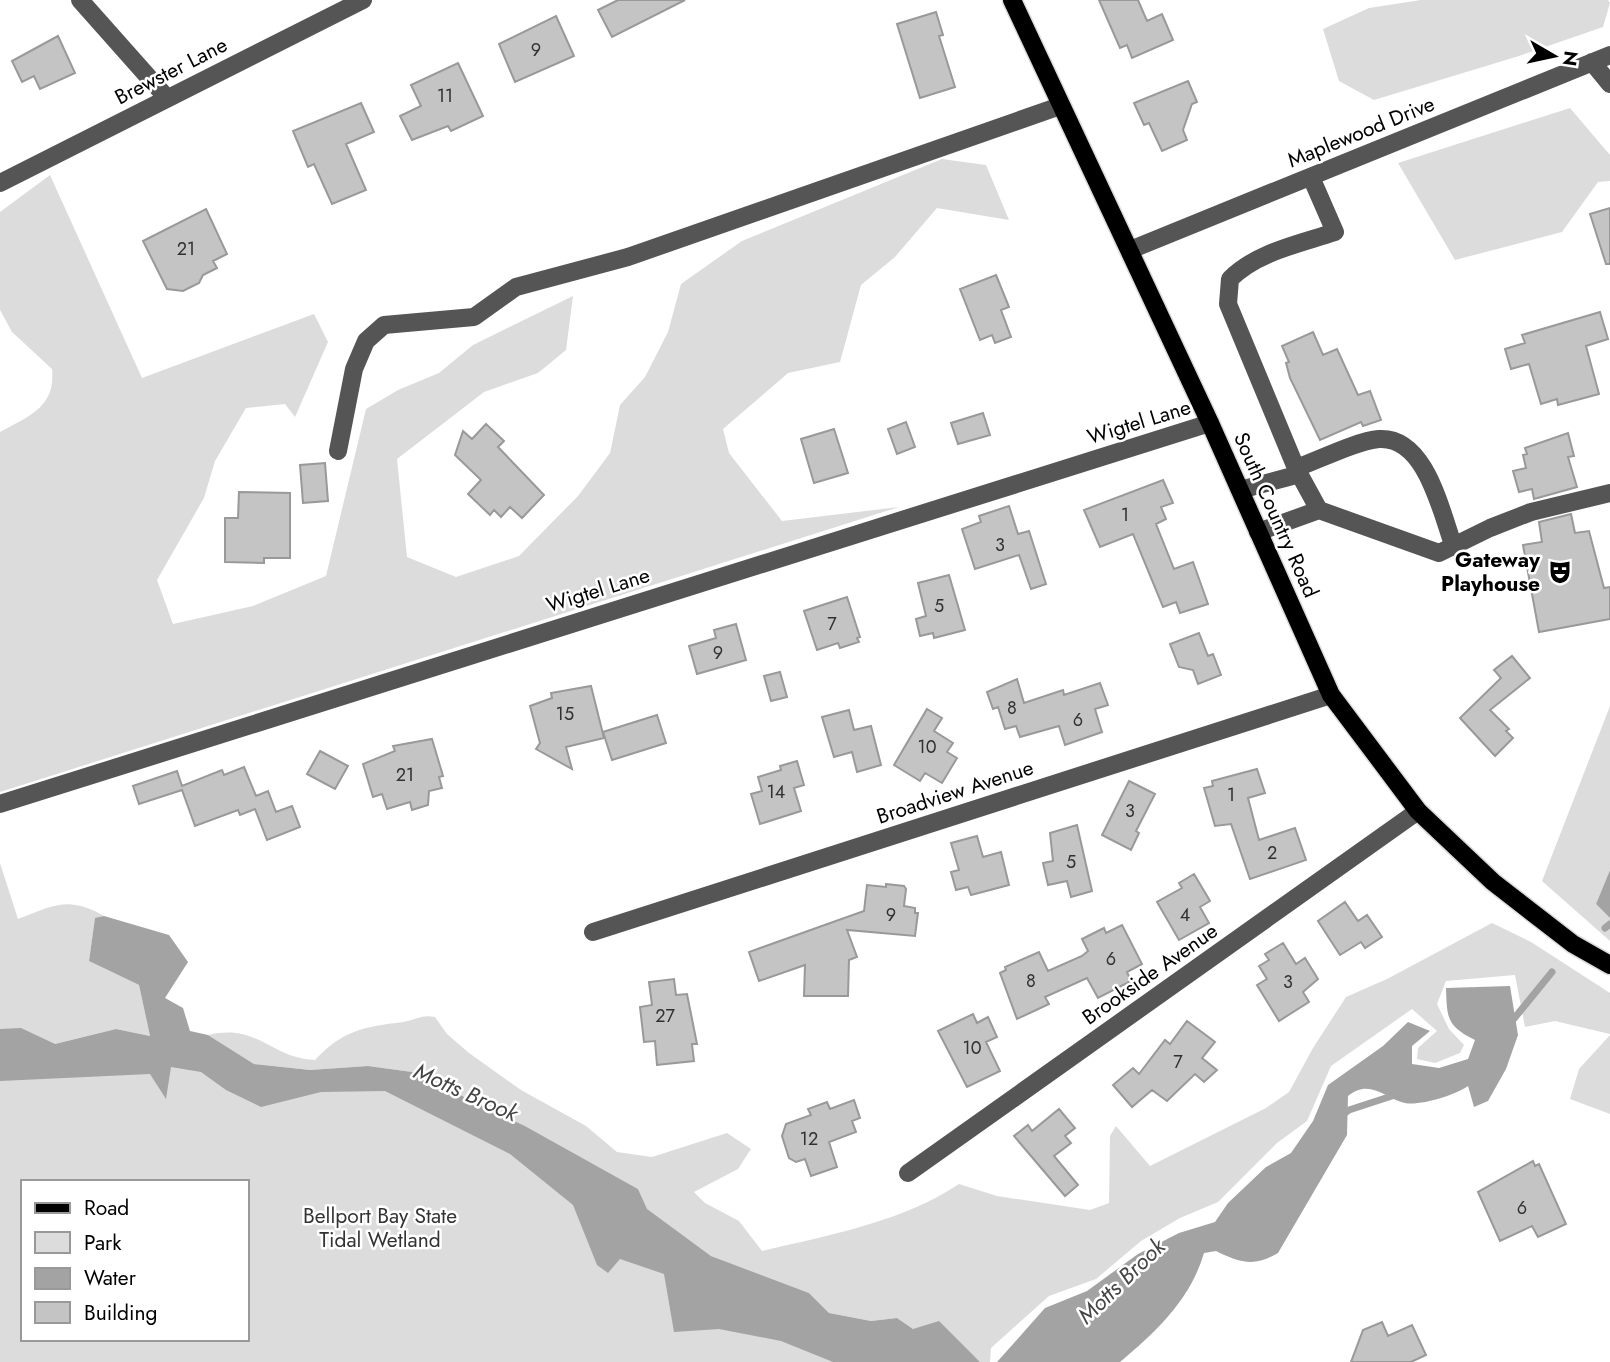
<svg xmlns="http://www.w3.org/2000/svg" width="1610" height="1362" font-family="Jost,sans-serif">
  <style>
    .green { fill: #dcdcdc; fill-rule: evenodd }
    .water { fill: #a3a3a3 }
    .lines { fill: none; stroke-linecap: round; stroke-linejoin: round }
    .stream { stroke: #a3a3a3; stroke-width: 7 }
    .building { fill: #c4c4c4; stroke: #999; stroke-width: 2 }
    .major-casing { stroke: #dbdbdb; stroke-width: 21 }
    .minor { stroke: #555; stroke-width: 18 }
    .major { stroke: #000; stroke-width: 18 }
    .labels { text-anchor: middle; dominant-baseline: central; stroke-width: 5; stroke-linejoin: round; paint-order: stroke }
    .number-label { font-size: 18px; fill: #313131 }
    .street-label { font-size: 21px; fill: #000; stroke: #fff }
    .poi-label { font-size: 21px; font-weight: bold; fill: #000; stroke: #fff; text-anchor: end }
    .park-label { font-size: 21px; fill: #333; stroke: #fff }
    .water-label { font-size: 23px; font-style: italic; fill: #444; stroke: #fff }
  </style>
  <rect width="100%" height="100%" fill="#fff"/>
  <path class="green" d="M1421,0h187l2,3 -7,24 -84,29 -145,44 -35,-19 -16,-52 46,-21z
    M1570,108l40,47v26l-12,1 -36,50 -107,28 -57,-97z
    M942,159l44,6 23,55 -72,-12 -42,49 -34,28 -21,77 -52,11 -65,56 6,24 53,68 117,-14 -899,285v-360c29,-16 56,-25 52,-63l-40,-37 -12,-22v-98l50,-37 92,203 172,-64 14,28 -33,75 -10,-13 -39,4 -31,53 -11,37 -47,82 16,44 80,-18 73,-30 40,-167 32,-19 41,-17 34,-28 100,-49 -7,54 -28,23 -54,19 -87,67 10,98 49,20 63,-21 59,-60 32,-43 10,-48 25,-28 23,-45 13,-48 61,-43z
    M1610,706v164l-14,34 14,14v23l-68,-60z
    M0,863l18,56c37,-14 50,-23 86,-3l-9,3 -6,42 50,24 11,51 -34,-7 -61,15 -5,13 145,-9 60,38 121,-11 137,73 296,187 125,27h-934zM23,1182h224v157h-224z
    M1492,923l39,19 79,51v41l-55,-13 -30,6 -10,-52 -69,6 -9,23 12,25 15,16 -4,8 -25,10 -18,-4 1,-11 19,-17 -25,-22 -81,57 -24,55 -30,22 -59,59 -38,16 -39,23 -45,38 -47,17 -58,52 -1,14h-10l-13,-12 -54,-21 -16,-11 -26,3 -42,-8 -20,-20 -98,-37 -65,-47 -8,-20 -113,-63 -113,-54 -44,-6 -58,4 -56,-6 -46,-29c51,-12 61,23 107,25 28,-30 49,-33 88,-38 13,-2 18,-8 32,-5l12,17 22,19 52,37 65,36 31,26 35,5 75,-24 24,16 -13,20 -44,23 11,11 34,18 23,30c67,-16 140,-29 197,-67l38,12 93,14 19,-7 1,-67 6,-10 34,40 116,-58 23,-16 24,-44 33,-51 41,-18z
    M1610,1035v79l-40,-15 9,-30z"/>
  <path class="water" d="M1610,870v48l-14,-14z
    M104,916l65,19 19,27 -23,36 18,10 7,23 18,4 46,29 56,6 58,-4 44,6 113,54 113,63 9,20 64,47 98,37 20,20 42,8 26,-3 16,11 26,-8 41,41h-147l-52,-21 -62,-12 -45,3 -10,-58 -44,-15 -12,14 -11,-8 -24,-60 -63,-51 -125,-63 -64,1 -60,15 -35,-17 -25,-18 -30,-5 -5,32 -16,-25 -150,7v-52l21,-1 34,16 61,-15 34,7 -11,-51 -50,-24 6,-43z
    M1510,986l8,49 -12,34 -18,32 -14,6 -6,-21c-12,9 -48,20 -63,17 -20,-5 -36,-25 -57,-7l-1,39 -69,118c-23,14 -38,10 -62,-2l-12,2c-14,47 -47,78 -84,109h-123l48,-54 42,-17 51,-37 41,-21 36,-11 13,-19 38,-36 25,-14 22,-32 15,-36 55,-39 25,-24 22,9 -18,15v18l27,4 29,-9 7,-19c-28,-14 -28,-21 -29,-52z"/>
  <g class="lines">
    <path class="stream" d="M1605,928l5,-4
      M1508,1026l44,-54
      M1341,1116l8,-6 49,-16"/>
  </g>
  <path class="building" d="M618,0h67l-73,37 -14,-27z
    M1099,0h39l9,21 15,-7 11,26 -41,18 -5,-13 -7,3z
    M936,12l7,23 -4,1 16,51 -35,11 -23,-74z
    M556,16l18,40 -59,26 -16,-38z
    M58,36l17,37 -35,16 -6,-13 -12,6 -10,-21z
    M458,63l25,53 -32,15 -3,-5 -36,14 -12,-24 21,-10 -10,-21z
    M1188,81l9,21 -5,2 -9,26 4,10 -25,11 -13,-28 -5,2 -10,-22z
    M361,103l13,29 -28,12 20,46 -34,14 -18,-40 -6,3 -15,-36z
    M1610,208v56h-4l-16,-50z
    M206,209l21,45 -14,7 4,7 -14,7 -4,8 -16,8 -16,-2 -24,-48z
    M996,275l13,32 -8,3 10,27 -16,6 -3,-8 -12,5 -20,-51z
    M1600,312l8,27 -22,7 13,48 -41,11 -1,-6 -16,5 -12,-40 -18,5 -6,-20 20,-6 -3,-8z
    M1313,332l10,23 14,-6 21,46 12,-4 11,29 -18,6 -2,-4 -41,18 -30,-62 -4,-15 3,-1 -7,-16z
    M983,413l7,22 -32,9 -7,-21z
    M906,422l9,25 -18,7 -9,-25z
    M486,424l18,17 -6,6 46,48 -22,23 -12,-11 -9,10 -7,-7 -4,5 -22,-21 13,-14 -26,-25 8,-24 9,8z
    M834,429l14,44 -34,10 -13,-44z
    M1568,433l6,23 -6,1 9,30 -43,12 -2,-10 -13,3 -6,-21 13,-3 -3,-13 4,-1 -2,-6z
    M325,463l3,38 -25,2 -3,-38z
    M1163,480l10,23 -12,4 5,12 -10,5 18,45 19,-7 15,42 -28,9 -4,-11 -13,5 -30,-73 -33,13 -16,-37z
    M239,492l51,1v65h-26v5l-39,-1v-44h13z
    M1009,506l9,28 11,-3 17,53 -15,5 -12,-34 -44,14 -13,-40 19,-7 -2,-6z
    M1571,514l4,19 14,-2 15,57 6,-1v32l-71,13 -16,-87 19,-3 -3,-20z
    M949,575l16,55 -31,8 -1,-5 -13,3 -4,-17 10,-3 -8,-33z
    M847,597l13,40 -3,1 2,4 -19,6 -2,-5 -21,7 -13,-39z
    M736,624l10,36 -49,14 -8,-28 27,-8 -2,-8z
    M1199,633l9,23 5,-2 8,21 -23,9 -5,-14 -14,-3 -9,-23z
    M1512,656l18,22 -40,32 19,19 -3,2 7,7 -18,18 -35,-38 41,-40 -7,-8z
    M780,672l7,25 -16,4 -7,-25z
    M1017,679l7,24 39,-13 1,5 36,-12 8,22 -13,4 7,23 -37,13 -6,-19 -39,11 -4,-11 -11,3 -7,-22 -5,2 -6,-17z
    M591,686l13,52 -38,9 6,22 -36,-20 4,-6 -10,-37 22,-8 -1,-5z
    M927,709l15,9 -8,13 19,12 -6,9 10,6 -15,25 -17,-10 -5,8 -26,-16z
    M849,710l5,20 17,-4 10,39 -24,7 -5,-20 -18,5 -12,-40z
    M657,715l9,28 -54,17 -9,-28z
    M432,739l11,37 -4,1 3,11 -13,3 -1,14 -16,5 -2,-8 -23,7 -5,-15 -9,3 -10,-33 32,-13 -2,-5z
    M320,751l28,15 -13,23 -28,-15z
    M797,761l7,24 -10,3 7,23 -41,13 -9,-30 11,-3 -4,-14 23,-7 -1,-4z
    M244,767l12,29 12,-5 8,21 16,-6 8,21 -33,13 -12,-31 -15,6 -2,-5 -43,16 -13,-36 -43,14 -6,-18 44,-15 5,15 40,-16 2,5z
    M1257,769l8,24 -17,5 11,42 36,-12 11,32 -56,19 -19,-55 -16,2 -11,-38 9,-2 -1,-5z
    M1129,781l26,13 -19,37 3,2 -8,17 -29,-15z
    M1077,825l15,66 -21,6 -4,-16 -19,4 -5,-22 10,-2 -3,-28z
    M977,836l6,21 18,-5 8,33 -38,10 -3,-8 -12,3 -5,-18 8,-2 -8,-27z
    M1194,874l16,27 -10,6 9,16 -30,17 -22,-38 25,-14 -3,-5z
    M886,884l18,2 2,3 -2,17 11,2v5h3l-3,23 -68,-6 10,27 -8,3 -1,36h-44l1,-31 -46,16 -10,-29 115,-41 3,-26 19,2z
    M1345,902l13,19 9,-6 15,22 -17,11 -4,-6 -21,13 -22,-34z
    M1122,925l20,39 -15,8 4,9 -33,17 -11,-20 -42,19 4,7 -32,15 -17,-46 6,-3 -1,-3 34,-15 9,19 34,-15 6,-5 -6,-12 22,-11 2,5z
    M1283,943l13,21 9,-6 13,21 -15,13 6,10 -30,19 -22,-36 10,-6 -8,-13 10,-6 -4,-6z
    M674,979l2,16 11,-1 10,50h-5l2,17 -37,4 -2,-24 -11,1 -4,-35 12,-2 -3,-23z
    M973,1014l4,9 11,-6 9,20 -11,5 14,29 -33,16 -29,-56z
    M1187,1021l28,21 -13,16 15,12 -13,12 -9,-8 -28,27 -15,-11 -20,17 -19,-22 20,-17 6,6 26,-34 5,4z
    M854,1100l6,18 -8,3 4,11 -27,10 8,25 -26,9 -6,-17 -9,3 -7,-4 -7,-22 4,-12 25,-9 -3,-6 19,-7 3,7z
    M1059,1109l16,19 -10,8 6,7 -17,13 24,29 -13,11 -51,-60 14,-11 4,6z
    M1533,1161l2,5 4,-2 27,60 -28,13 -6,-11 -32,15 -22,-49z
    M1382,1322l6,14 24,-11 14,30 -15,7h-60l12,-32z"/>
  <g class="lines">
    <g class="major-casing">
      <path id="major" d="M1012,0l198,423 121,272 87,116 75,71 80,62 37,21"/>
    </g>
    <path class="minor" d="M80,0l87,98
      M1592,62l18,22
      M1311,177l24,55c-36,12 -78,20 -105,47l-2,25 68,164 23,42 120,43 51,-25 41,-16 79,-19
      M0,183l363,-183
      M1130,250l480,-195
      M338,451l16,-82 12,-28 18,-16 90,-8 42,-30 112,-30 432,-151
      M1296,468c23,-8 60,-27 83,-29 47,-3 62,73 75,108
      M1240,490l60,-16
      M1258,532l61,-22
      M0,804l1210,-381
      M593,932l738,-237
      M908,1173l510,-362"/>
    <use href="#major" class="major"/>
  </g>
  <defs>
    <g id="theatre-bare" transform="scale(1.89)"><path d="M-5-5.5Q0-4 5-5.5V0Q5 5 0 6Q-5 5-5 0ZM-3.3-2.5H-1v1.5H-3.3ZM1-2.5H3.3v1.5H1ZM-2.8 1Q0 5.5 2.8 1Z" fill="#000" stroke="#fff" stroke-width="2.5" paint-order="stroke"/></g>
  </defs>
  <g fill-rule="evenodd">
    <use href="#theatre-bare" x="1560" y="572"/>
  </g>
  <g class="labels">
    <g class="number-label">
      <text x="536" y="50">9</text>
      <text x="445" y="96">11</text>
      <text x="186" y="249">21</text>
      <text x="1125" y="515">1</text>
      <text x="1000" y="545">3</text>
      <text x="939" y="606">5</text>
      <text x="832" y="624">7</text>
      <text x="718" y="653">9</text>
      <text x="1012" y="708">8</text>
      <text x="565" y="714">15</text>
      <text x="1078" y="720">6</text>
      <text x="927" y="747">10</text>
      <text x="405" y="775">21</text>
      <text x="776" y="792">14</text>
      <text x="1231" y="795">1</text>
      <text x="1130" y="811">3</text>
      <text x="1272" y="853">2</text>
      <text x="1071" y="862">5</text>
      <text x="891" y="915">9</text>
      <text x="1185" y="915">4</text>
      <text x="1111" y="959">6</text>
      <text x="1031" y="981">8</text>
      <text x="1288" y="982">3</text>
      <text x="665" y="1016">27</text>
      <text x="972" y="1048">10</text>
      <text x="1178" y="1062">7</text>
      <text x="809" y="1139">12</text>
      <text x="1522" y="1208">6</text>
    </g>
    <g class="street-label">
      <text transform="translate(171 71) rotate(-27)">Brewster Lane</text>
      <text transform="translate(1361 132) rotate(-22)">Maplewood Drive</text>
      <text transform="translate(1139 422) rotate(-17)">Wigtel Lane</text>
      <text transform="translate(1276 515) rotate(66)">South Country Road</text>
      <text transform="translate(598 590) rotate(-17)">Wigtel Lane</text>
      <text transform="translate(955 792) rotate(-18)">Broadview Avenue</text>
      <text transform="translate(1150 974) rotate(-35)">Brookside Avenue</text>
    </g>
    <g class="poi-label">
      <text x="1540" y="560">Gateway<tspan x="1540" dy="24">Playhouse</tspan></text>
    </g>
    <g class="park-label">
      <text x="380" y="1216">Bellport Bay State<tspan x="380" dy="24">Tidal Wetland</tspan></text>
    </g>
    <g class="water-label">
      <text transform="translate(466 1092) rotate(24)">Motts Brook</text>
      <text transform="translate(1121 1281) rotate(-44)">Motts Brook</text>
    </g>
  </g>
  <rect x="21" y="1180" width="228" height="161" fill="#ffffff" stroke="#999999" stroke-width="2"/>
  <rect x="35" y="1203" width="35" height="10" fill="#000000" stroke="#999999" stroke-width="2"/>
  <text x="84" y="1215" font-size="21" fill="#000000">Road</text>
  <rect x="35" y="1232" width="35" height="21" fill="#dcdcdc" stroke="#999999" stroke-width="2"/>
  <text x="84" y="1250" font-size="21" fill="#000000">Park</text>
  <rect x="35" y="1268" width="35" height="21" fill="#a3a3a3" stroke="#999999" stroke-width="2"/>
  <text x="84" y="1285" font-size="21" fill="#000000">Water</text>
  <rect x="35" y="1302" width="35" height="21" fill="#c4c4c4" stroke="#999999" stroke-width="2"/>
  <text x="84" y="1320" font-size="21" fill="#000000">Building</text>
  <g transform="translate(1554 56) rotate(99)" stroke="#ffffff" stroke-width="5" paint-order="stroke">
  <path d="M0-5L12 26L0 18L-12 26Z" fill="#000000"/>
  <text y="-10" font-size="19" font-weight="bold" text-anchor="middle" fill="#000000">N</text>
  </g>
</svg>
